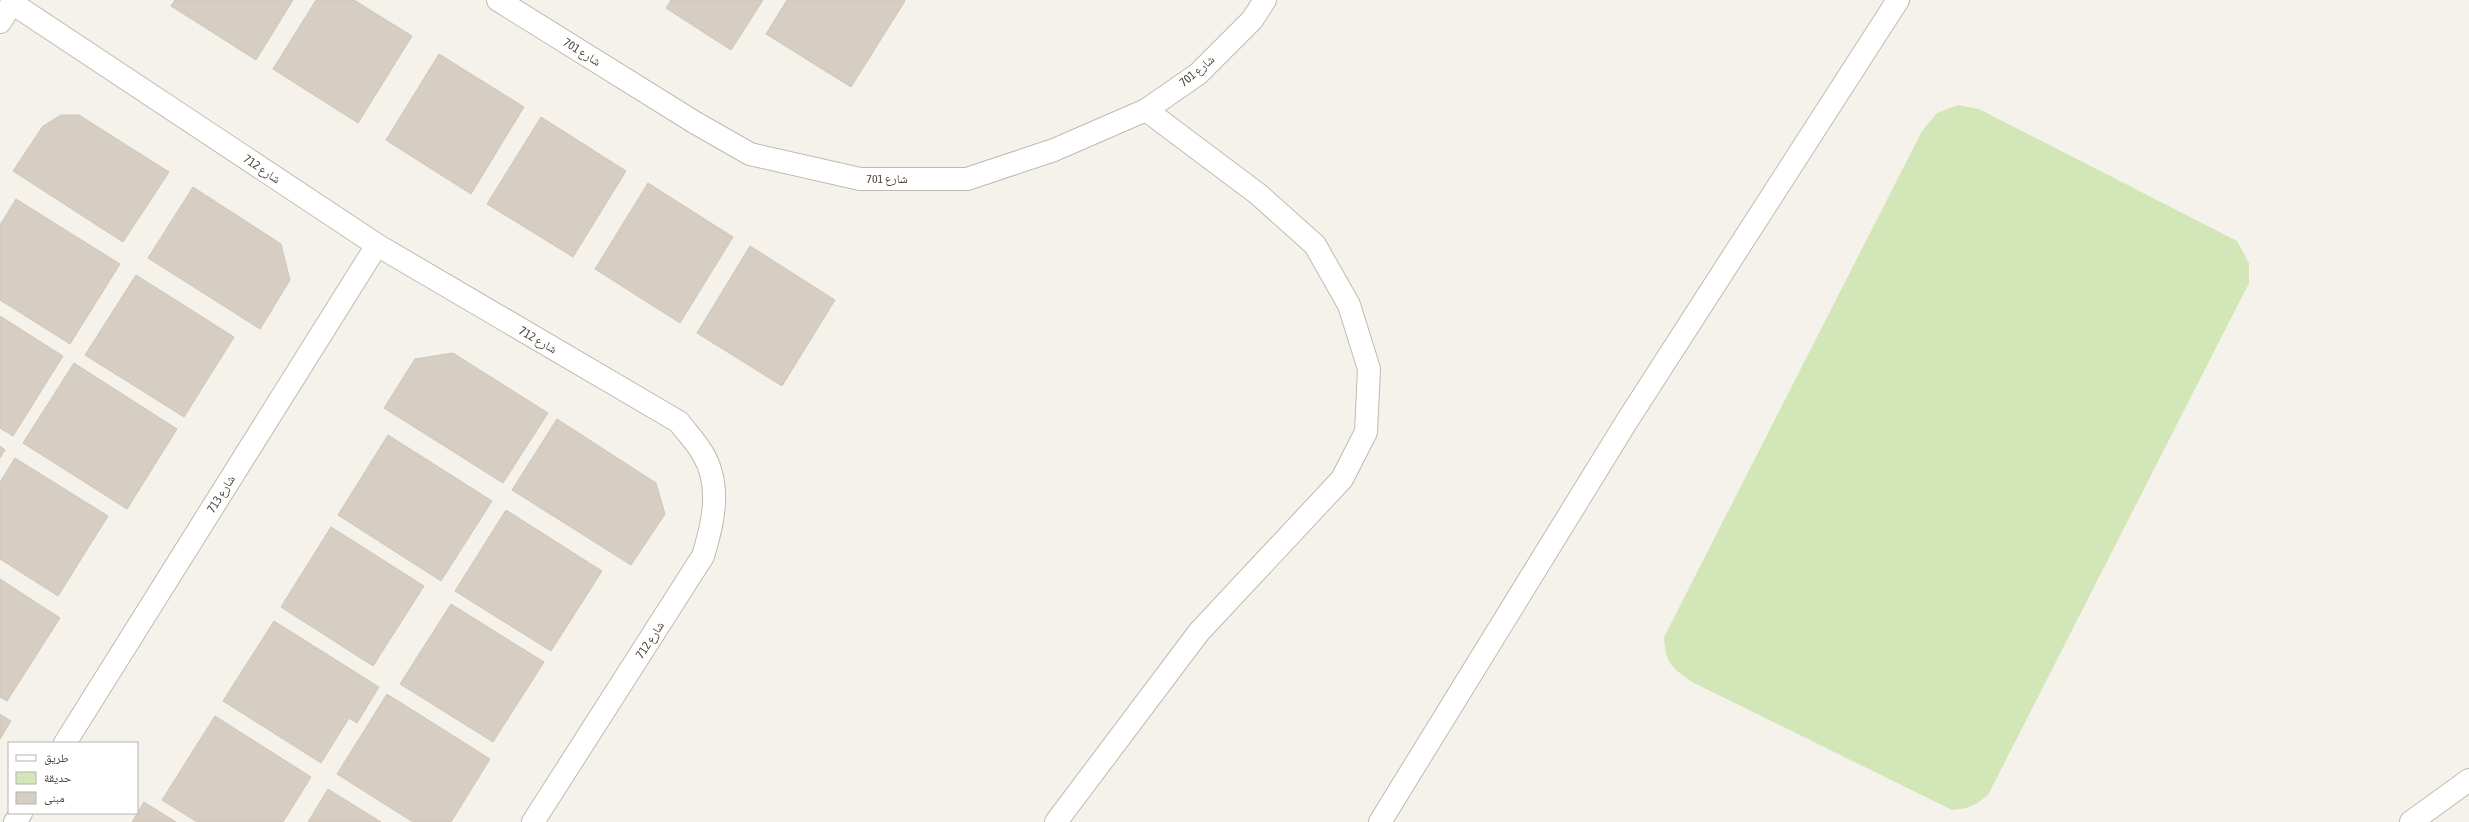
<svg xmlns="http://www.w3.org/2000/svg" width="2469" height="822" font-family="'Asap Condensed','Noto Naskh Arabic',sans-serif">
  <style>
    .green { fill: #d3e6b8 }
    .building { fill: #d6cec2; stroke: #d1c5b6 }
    .lines { fill: none; stroke-linecap: round; stroke-linejoin: round }
    .lane-casing { stroke: #c0baaf; stroke-width: 24 }
    .street-casing { stroke: #c0baaf; stroke-width: 24 }
    .lane { stroke: #fff; stroke-width: 22 }
    .street { stroke: #fff; stroke-width: 22 }
    .labels { text-anchor: middle; dominant-baseline: central; stroke-width: 3.5; stroke-linejoin: round; paint-order: stroke }
    .street-label { font-size: 12px; fill: #4a433a; stroke: #fff }
  </style>
  <rect width="100%" height="100%" fill="#f5f2ec"/>
  <path class="green" d="M1958,105l21,4 258,132 12,22v20l-261,512c-12,10 -20,14 -36,15l-260,-128c-22,-16 -26,-18 -28,-45l258,-506 15,-18z"/>
  <path class="building" d="M175,0h118l-37,60 -85,-54z
    M316,0h38l58,36 -54,87 -85,-54z
    M671,0h92l-32,50 -65,-42z
    M787,0h116l2,1 -54,86 -85,-53z
    M439,54l85,53 -53,87 -85,-54z
    M61,115h18l90,57 -46,70 -110,-71 30,-45z
    M541,117l85,54 -53,86 -86,-53z
    M648,183l85,54 -53,86 -85,-54z
    M193,187l88,57 9,36 -30,49 -112,-71z
    M16,199l104,65 -50,80 -70,-44v-75z
    M750,246l85,54 -53,86 -85,-53z
    M136,275l98,62 -50,80 -99,-62z
    M0,316l63,40 -50,80 -13,-8z
    M453,353l95,60 -45,70 -119,-75 31,-49z
    M74,363l103,66 -50,80 -104,-66z
    M557,419l99,64 9,31 -34,51 -119,-75z
    M388,435l104,66 -51,80 -103,-66z
    M0,446l5,4 -5,8z
    M15,458l93,58 -50,80 -58,-37v-77z
    M506,510l96,61 -51,80 -96,-60z
    M331,527l93,59 -51,80 -92,-59z
    M0,579l60,39 -53,83 -7,-4z
    M451,604l93,58 -51,80 -93,-58z
    M274,621l105,66 -22,36 -8,-5 -28,45 -98,-62z
    M387,694l103,65 -39,63h-38l-76,-48z
    M0,714l11,7 -11,18z
    M215,716l96,61 -28,45h-86l-35,-22z
    M328,789l53,33h-73z
    M144,802l32,20h-44z"/>
  <g class="lines">
    <g class="lane-casing">
      <path id="lane" d="M1056,822l143,-190 143,-153 24,-47 3,-63 -20,-64 -34,-60 -57,-51 -112,-84
        M1380,822l247,-401 271,-421
        M2411,822l58,-42"/>
    </g>
    <g class="street-casing">
      <path id="street" d="M498,0l196,122 56,32 110,25h107l87,-29 92,-40 52,-36 54,-54 13,-20
        M12,3l365,242 302,177c8,11 18,21 24,32 19,32 10,70 0,102l-170,266
        M0,22l14,-22
        M65,743l312,-498
        M15,822l6,-9"/>
    </g>
    <use href="#lane" class="lane"/>
    <use href="#street" class="street"/>
  </g>
  <g class="labels">
    <g class="street-label">
      <text transform="translate(582 52) rotate(32)">شارع 701</text>
      <text transform="translate(1197 71) rotate(-40)">شارع 701</text>
      <text transform="translate(262 169) rotate(34)">شارع 712</text>
      <text x="887" y="179">شارع 701</text>
      <text transform="translate(538 340) rotate(30)">شارع 712</text>
      <text transform="translate(221 494) rotate(-58)">شارع 713</text>
      <text transform="translate(650 640) rotate(-57)">شارع 712</text>
    </g>
  </g>
  <rect x="8" y="742" width="130" height="72" fill="#ffffff" stroke="#b7b4b0"/>
  <rect x="16" y="755" width="20" height="6" fill="#ffffff" stroke="#b7b4b0"/>
  <text x="44" y="762" font-size="12" fill="#4a433a">طريق</text>
  <rect x="16" y="772" width="20" height="12" fill="#d3e6b8" stroke="#b7b4b0"/>
  <text x="44" y="782" font-size="12" fill="#4a433a">حديقة</text>
  <rect x="16" y="792" width="20" height="12" fill="#d6cec2" stroke="#b7b4b0"/>
  <text x="44" y="802" font-size="12" fill="#4a433a">مبنى</text>
</svg>
